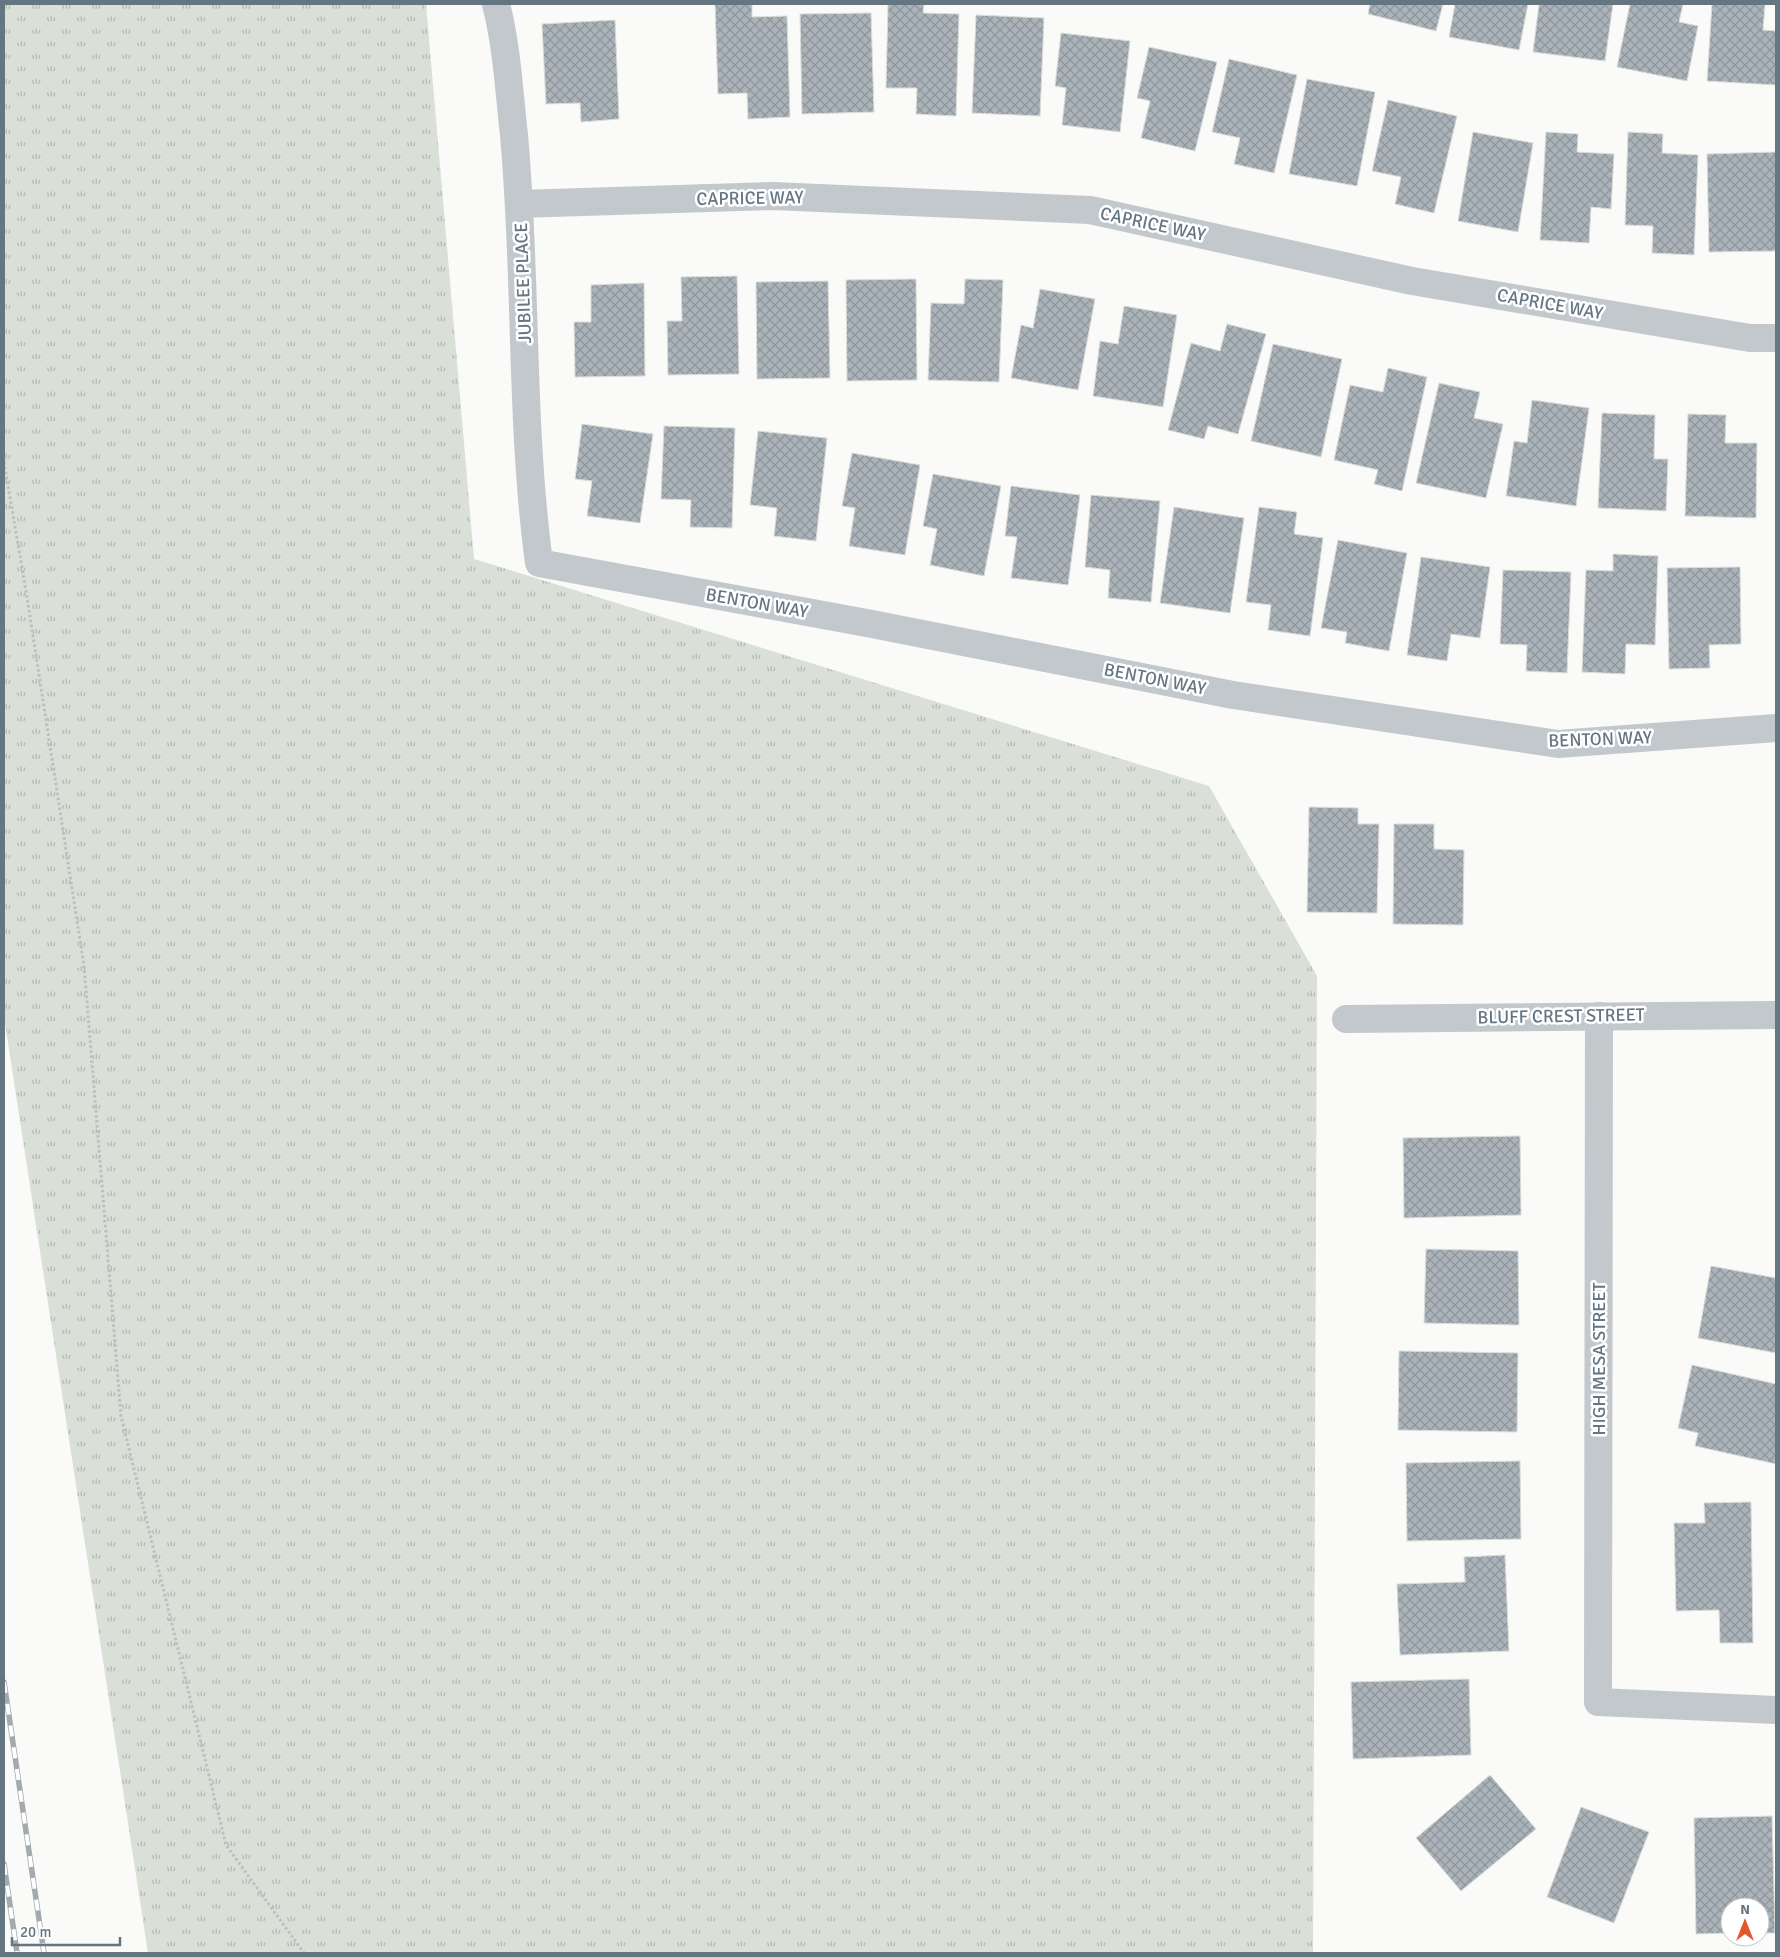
<svg xmlns="http://www.w3.org/2000/svg" width="1780" height="1957" font-family="Signika,sans-serif">
  <style>
    .grass { fill: url(#grass-tufts) }
    .building { fill: url(#building-cross-hatch); stroke: #dcdcda }
    .lines { fill: none; stroke-linecap: round; stroke-linejoin: round }
    .path { stroke: #bbbfc2; stroke-width: 3; stroke-dasharray: 2.5 2.5; stroke-linecap: butt }
    .minor { stroke: #c3c8cc; stroke-width: 28 }
    .rail-casing { stroke: #a2aab0; stroke-width: 5.5 }
    .rail { stroke: #fff; stroke-width: 4; stroke-dasharray: 11; stroke-linecap: butt }
    .labels { text-anchor: middle; dominant-baseline: central; stroke-width: 5; stroke-linejoin: round; paint-order: stroke }
    .street-label { font-size: 18px; fill: #657683; stroke: #fff }
  </style>
  <defs>
    <pattern id="grass-tufts" width="24" height="20" patternUnits="userSpaceOnUse" patternTransform="scale(1.25)"><rect width="24" height="20" fill="#dadfd7"/><path d="M3 7l-1-3M5 7V3M7 7l1-3M15 17l-1-3M17 17v-4M19 17l1-3" fill="none" stroke="#b4b9b4"/></pattern>
    <pattern id="building-cross-hatch" width="8" height="8" patternUnits="userSpaceOnUse" patternTransform="scale(1.25)"><rect width="8" height="8" fill="#aab3b9"/><path d="M0 0l8 8M0 8l8-8" fill="none" stroke="#8e969c"/></pattern>
  </defs>
  <rect width="100%" height="100%" fill="#fafaf8"/>
  <path class="grass" d="M4,4h422l48,555 735,227 108,190 -4,977h-1165l-144,-936z"/>
  <path class="building" d="M715,4h37v13l35,-1 3,101 -42,2 -1,-26 -29,1z
    M888,4h36l-1,9 36,1 -3,102 -40,-2 1,-26h-31z
    M1370,4h73l-7,27 -68,-17z
    M1455,4h73l-9,46 -70,-13z
    M1539,4h74l-8,57 -72,-9z
    M1630,4h53l-4,18 19,4 -11,55 -70,-14z
    M1712,4h53l-2,26 13,1v54l-69,-4z
    M871,13l3,99 -72,2 -2,-100z
    M976,15l68,3 -4,98 -68,-3z
    M615,20l4,99 -38,3 -1,-19 -34,1 -4,-80z
    M1061,33l69,8 -10,91 -58,-7 4,-37 -11,-2z
    M1149,47l68,15 -22,89 -54,-13 9,-37 -13,-3z
    M1229,59l68,16 -23,98 -40,-9 6,-26 -28,-6z
    M1307,79l68,13 -18,94 -68,-12z
    M1388,100l69,16 -23,97 -39,-9 6,-27 -29,-6z
    M1473,132l60,11 -15,89 -60,-11z
    M1546,132l32,2 -1,18 37,2 -3,55 -20,-2 -2,36 -49,-3z
    M1628,132l35,2 -1,19 36,2 -4,100 -42,-2 1,-27 -28,-1z
    M1776,152v99l-67,1 -2,-98z
    M737,276l2,98 -71,1 -1,-54h15l-1,-44z
    M916,279l1,101 -70,1 -1,-101z
    M965,279l38,1 -4,102 -71,-2 3,-77 33,1z
    M828,281l2,97 -73,1 -1,-97z
    M644,283l1,93 -70,1 -1,-55h17v-37z
    M1040,289l55,10 -17,91 -67,-12 10,-53 12,3z
    M1124,306l53,9 -14,92 -70,-11 7,-55 18,3z
    M1227,324l39,10 -28,100 -30,-8 -4,13 -36,-9 23,-87 29,8z
    M1273,344l69,15 -21,98 -70,-16z
    M1388,368l39,9 -25,114 -28,-7 4,-14 -44,-10 16,-75 33,7z
    M1439,383l41,9 -6,26 29,6 -17,74 -70,-15z
    M1532,400l57,8 -13,98 -70,-10 8,-55 13,2z
    M1602,413l53,2 -1,44h14l-2,52 -68,-3z
    M1688,414l38,1 -1,28h32l-1,75 -71,-2z
    M582,424l71,10 -13,89 -53,-7 5,-35 -17,-2z
    M664,426l71,2 -3,100 -42,-1 1,-27 -30,-1z
    M758,431l69,7 -11,103 -42,-5 3,-28 -27,-3z
    M852,453l68,12 -15,90 -56,-9 6,-38 -13,-2z
    M933,474l68,12 -17,90 -54,-11 7,-36 -14,-3z
    M1011,486l69,9 -12,90 -57,-7 6,-41 -12,-1z
    M1091,495l69,6 -9,101 -43,-4 2,-28 -25,-3z
    M1174,507l70,11 -14,95 -70,-10z
    M1259,507l38,5 -3,22 29,4 -13,98 -42,-6 3,-25 -25,-3z
    M1338,540l69,13 -18,98 -44,-8 2,-11 -26,-4z
    M1613,554l45,2 -3,89 -29,-1 -1,30 -43,-2 4,-102 27,1z
    M1421,557l69,10 -10,71 -29,-4 -4,27 -40,-6z
    M1740,567l1,77 -32,1 1,23 -41,1 -2,-101z
    M1503,570l68,2 -4,101 -41,-2 1,-26 -27,-1z
    M1309,807l49,1v16h21l-2,89 -70,-1z
    M1394,824h40v25l30,1 -1,75 -70,-1z
    M1520,1136l1,79 -117,3 -1,-80z
    M1426,1249l92,2 1,74 -95,-2z
    M1711,1266l65,12v75l-78,-15z
    M1399,1351l119,2 -1,79 -119,-2z
    M1692,1365l84,19v80l-81,-18 3,-13 -20,-5z
    M1520,1461l1,78 -114,2 -1,-78z
    M1751,1502l2,141h-33l-1,-33 -43,1 -2,-88h31l-1,-20z
    M1505,1555l4,96 -109,4 -3,-71 68,-2 -1,-25z
    M1469,1679l2,76 -118,4 -2,-77z
    M1490,1775l46,54 -75,62 -45,-53z
    M1581,1807l68,25 -35,91 -67,-26z
    M1772,1816l3,117h-15v-26h-30v26l-34,1 -2,-116z"/>
  <g class="lines">
    <path class="path" d="M4,462l23,135 57,369 37,450 105,429 78,108"/>
    <path class="minor" d="M496,4c11,43 13,87 18,131 13,142 6,286 25,428l333,61 361,71 325,49 218,-16
      M520,204l253,-8 317,14 322,71 338,57h26
      M1599,1016l-1,686 178,8
      M1346,1019l430,-4"/>
    <g class="rail-casing">
      <path id="rail" d="M4,1682l40,271
        M4,1864l13,89"/>
    </g>
    <use href="#rail" class="rail"/>
  </g>
  <g class="labels">
    <g class="street-label">
      <text transform="translate(750 198) rotate(-1)">CAPRICE WAY</text>
      <text transform="translate(1153 224) rotate(12)">CAPRICE WAY</text>
      <text transform="translate(523 283) rotate(-92)">JUBILEE PLACE</text>
      <text transform="translate(1550 304) rotate(10)">CAPRICE WAY</text>
      <text transform="translate(757 603) rotate(10)">BENTON WAY</text>
      <text transform="translate(1155 679) rotate(11)">BENTON WAY</text>
      <text transform="translate(1600 739) rotate(-2)">BENTON WAY</text>
      <text transform="translate(1561 1016) rotate(-1)">BLUFF CREST STREET</text>
      <text transform="translate(1599 1359) rotate(-90)">HIGH MESA STREET</text>
    </g>
  </g>
  <rect width="1780" height="1957" fill="none" stroke="#657683" stroke-width="10"/>
  <g transform="translate(1745 1922)"><circle r="24" fill="#ffffff" stroke="#c1c8cd"/>
  <path d="M0-4L9 19L0 12L-9 19Z" fill="#e4572e"/>
  <text y="-8" font-size="14" font-weight="bold" text-anchor="middle" fill="#657683">N</text>
  </g>
  <path d="M12 1937v8h108v-8" fill="none" stroke="#657683" stroke-width="2.5"/>
  <text x="20" y="1937" font-size="15" fill="#657683" stroke="#ffffff" stroke-width="4" paint-order="stroke">20 m</text>
</svg>
